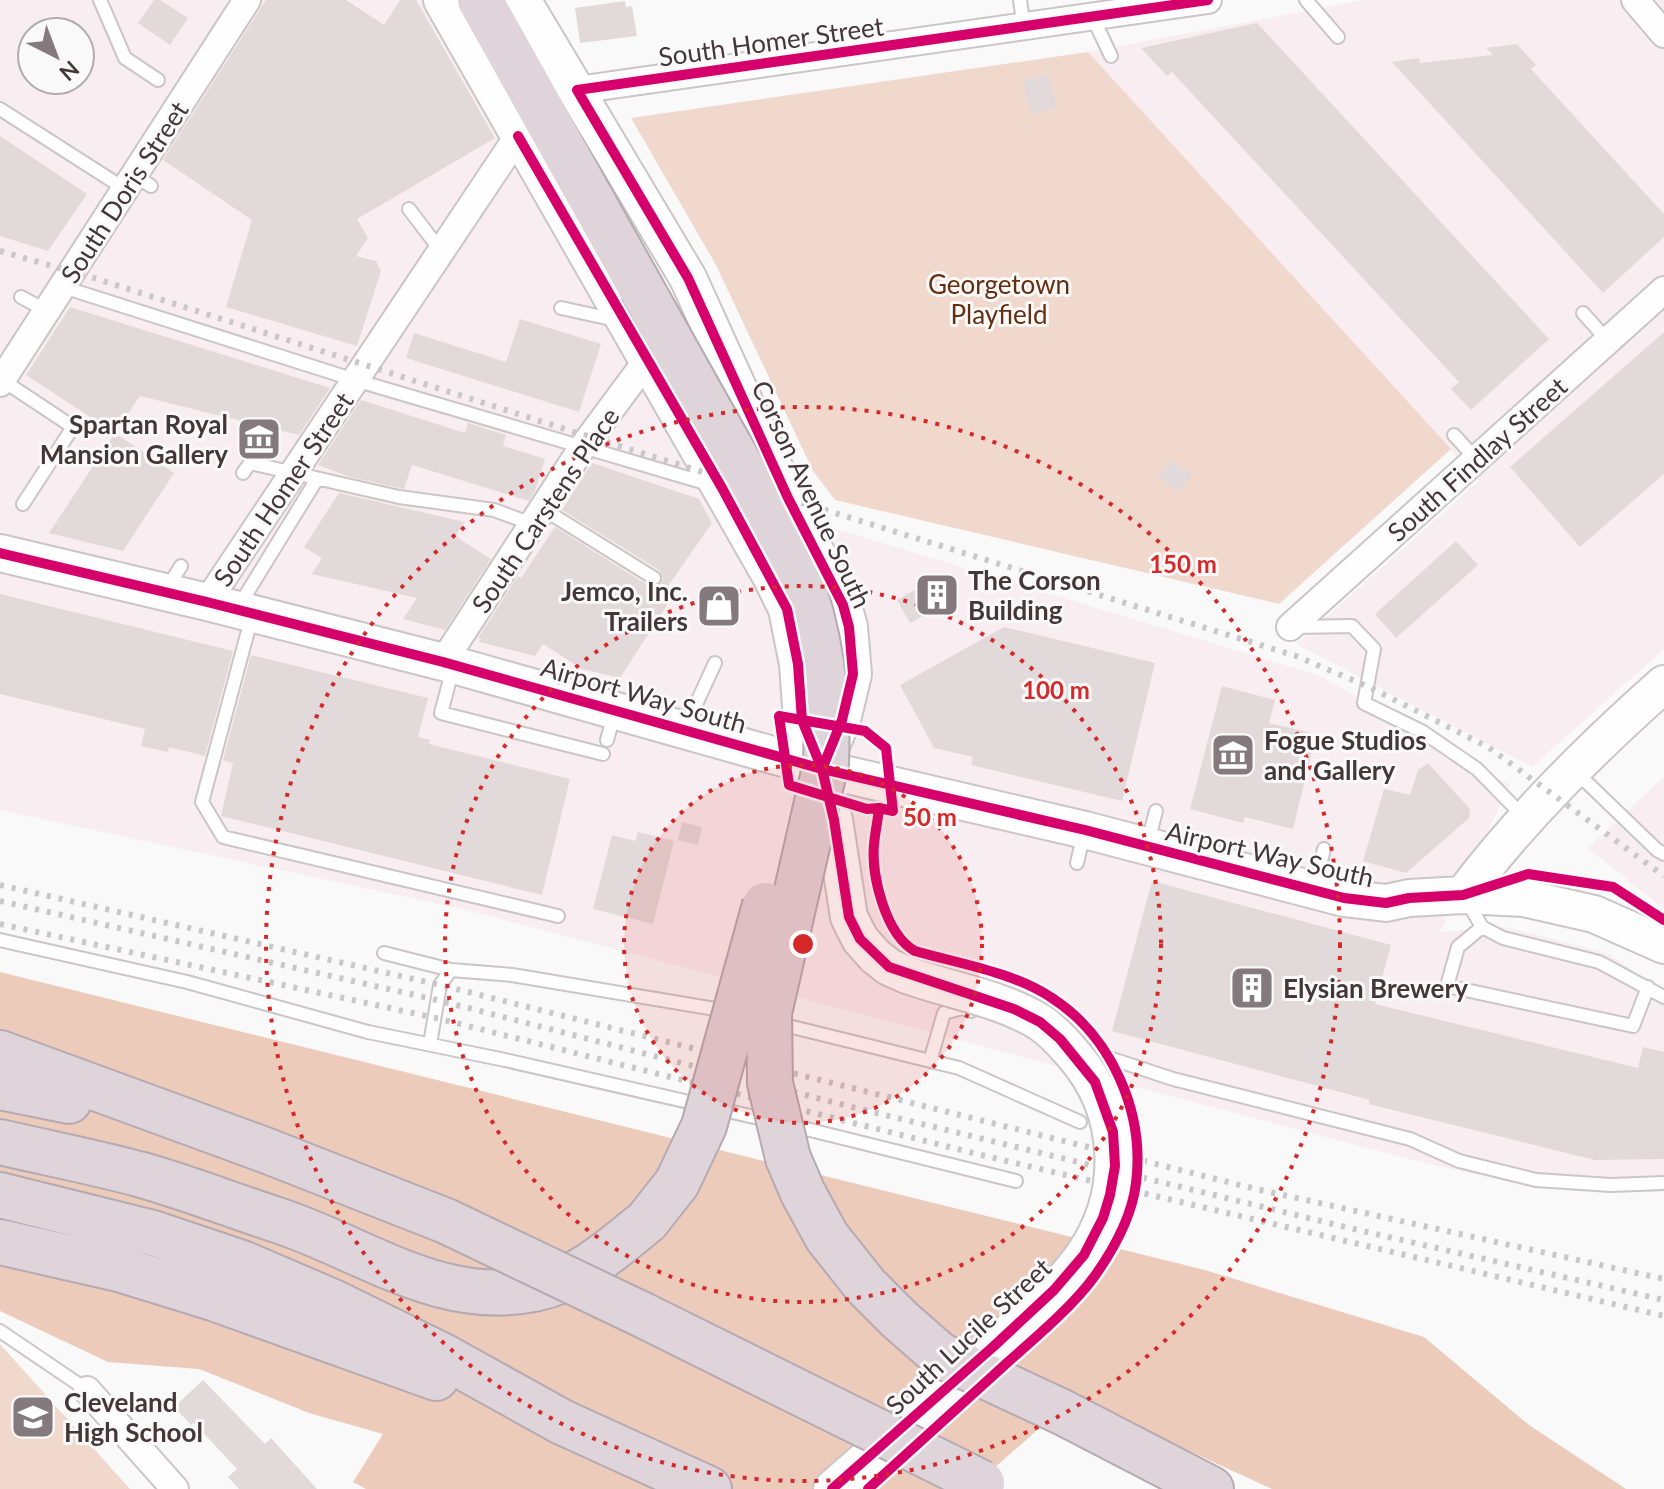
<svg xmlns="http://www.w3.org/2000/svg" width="1664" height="1489" font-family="Lato,sans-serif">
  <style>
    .built { fill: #f8edf0; fill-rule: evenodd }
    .green { fill: #f1d8cc }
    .forest { fill: #eccbbb }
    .building { fill: #e2dada }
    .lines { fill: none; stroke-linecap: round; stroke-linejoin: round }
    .lane-casing { stroke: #cbc5c6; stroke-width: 16 }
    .street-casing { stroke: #cbc5c6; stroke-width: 30 }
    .secondary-casing { stroke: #cbc5c6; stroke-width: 40 }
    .highway-casing { stroke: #b5aab2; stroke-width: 48 }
    .lane { stroke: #fefefe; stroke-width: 12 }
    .street { stroke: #fefefe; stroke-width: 26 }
    .secondary { stroke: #fefefe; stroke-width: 36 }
    .highway { stroke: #ded4da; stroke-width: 44 }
    .rail { stroke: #c9c7c8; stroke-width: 6; stroke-dasharray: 4 8; stroke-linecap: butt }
    .secondary-bridge-casing { stroke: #cbc5c6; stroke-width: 40; stroke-linecap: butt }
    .highway-bridge-casing { stroke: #b5aab2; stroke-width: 48; stroke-linecap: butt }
    .secondary-bridge { stroke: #fefefe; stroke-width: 36 }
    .highway-bridge { stroke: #ded4da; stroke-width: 44 }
    .cycleway-casing { stroke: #f9f9f9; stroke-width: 15 }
    .cycleway { stroke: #d6006c; stroke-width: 10 }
    .ring { fill: none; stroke: #d62828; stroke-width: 4; stroke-dasharray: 4 8 }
    .labels { text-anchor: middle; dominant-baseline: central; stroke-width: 6; stroke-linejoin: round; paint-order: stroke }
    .street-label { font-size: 26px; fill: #45363a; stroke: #f9f9f9 }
    .park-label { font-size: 26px; fill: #652e0e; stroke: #f9f9f9 }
    .poi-label { font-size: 26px; font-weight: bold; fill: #45363a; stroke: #f9f9f9; text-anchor: start }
    .centre { fill: #d62828; stroke: #f9f9f9; stroke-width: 4 }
    .ring-label { font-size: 24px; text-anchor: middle; font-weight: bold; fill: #d62828; stroke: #f9f9f9; stroke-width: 6; stroke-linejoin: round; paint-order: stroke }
  </style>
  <rect width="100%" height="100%" fill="#f9f9f9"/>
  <path class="built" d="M0,0h431l217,359 50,128 620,188 192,110 -70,147 66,-5 101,26 57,39v199l-134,-4 -125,-29 -942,-249 -463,-99zM32,32h48v48h-48z
    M1365,0h299v649l-132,118 -236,-123 183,-163 -391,-429z
    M1664,777v132l-76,-61z"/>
  <path class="green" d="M1088,52l363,397 -172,155 -444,-104 -22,-29 -97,-206 -85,-147z
    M0,1344l130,145h-130z"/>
  <path class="forest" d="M0,972l1205,298 219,67 105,88 97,64h-354l-198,-91 -104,91h-604l-13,-7 30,-48 -74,-21 -110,-44 -91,-7 -108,-51z"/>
  <path class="building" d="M154,0h6l28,18 -18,27 -32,-22z
    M266,0h80l38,25 16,-25h16l79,138 -138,81 11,19 -12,18 20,5 5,10 -24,75 -131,-39 26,-87 -89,-60z
    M625,1l1,6 6,-1 5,30 -57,7 -5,-35z
    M1257,23l292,316 -78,71 -20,-21 8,-7 -287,-310 -5,4 -26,-28z
    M1517,44l19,21 -5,4 133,145v23l-61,56 -211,-231 27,-4 1,5 73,-8 -7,-7z
    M1049,74l8,34 -26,7 -9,-34z
    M0,136l87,58 -39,57 -48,-15z
    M70,307l260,81 -31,47 -159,-39 -25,37 -89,-58z
    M520,319l81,25 -22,68 -173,-54 8,-25 92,29z
    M1664,332v142l-84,73 -70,-80z
    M361,400l104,33 3,-10 38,12 -3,11 42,13 -10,32 -6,10 -117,-36 -8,24 -54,-12 -32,-12z
    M115,433l59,40 -51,78 -74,-18z
    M1170,460l22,14 -12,18 -22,-14z
    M592,463l107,36 13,24 -46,66 8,5 -54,84 -38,-9 -39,-25 -8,12 -56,-14 2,-3 -3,-1 40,-62 3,2 34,-51 94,59 5,1 7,-4 2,-5 -4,-8 -97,-60z
    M339,493l126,29 -10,14 36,23 -46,71 -42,-11 14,-21 -105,-24 10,-16 -18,-11z
    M1456,541l22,24 -82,73 -21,-24z
    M947,575l12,21 -49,27 -13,-23 37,-21 1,3z
    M0,594l233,57 -28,105 -36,-9 -1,5 -27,-6 4,-17 -145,-35z
    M1004,627l151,36 -33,138 -151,-36 2,-8 -39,-9 -34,-63z
    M251,655l177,43 -10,39 12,3 -1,4 141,35 -28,116 -321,-79 12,-53 -10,-3z
    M1222,686l53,14 -6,23 47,11 -23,95 -48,-12 -2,6 -53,-14z
    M1428,763l42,46 -1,9 -63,55 -43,-12 21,-72 26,6 8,-25z
    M682,822l20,5 -4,18 -20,-5z
    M638,832l36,9 -21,83 -60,-15 19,-74 23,6z
    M1152,881l239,64 -16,59 263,64 5,-21 21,5v107l-69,1 -226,-56 1,-4 -258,-69z
    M203,1380l62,64 6,-6 46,51h-78l-11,-12 9,-8 -43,-46 -3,2 -17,-18z"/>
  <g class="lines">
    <g class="lane-casing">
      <path id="lane" d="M100,0l25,58 33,22
        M1020,0l4,28
        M1306,0l32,37
        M1093,18l18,38
        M0,109l125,80
        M134,175l17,11
        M409,209l32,42
        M63,287l292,93 357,105
        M21,297l26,14
        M561,308l55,12
        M1583,313l25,28
        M2,380l71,47 -50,77
        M1454,435l22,24
        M243,473l7,-10 149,34 95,13 38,14
        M543,509l111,69
        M168,587l13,-21
        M239,606l78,-127
        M252,616l-50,186 21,35 335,79
        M1294,627l58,-1 22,23 -10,54 59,29 54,37 46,47
        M453,668l-12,45 162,41
        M686,726l29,-63
        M607,740l8,-28
        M1576,772l81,78 7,4
        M1148,842l8,-31
        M1077,863l7,-30
        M1314,889l10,-40
        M1467,901l15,26 21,11 96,24 65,35
        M1482,927l-24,20 -11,39 186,40 15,-39
        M0,940l187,42 181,50 137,28 267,61
        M384,953l67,17 61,5 215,36
        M776,1023l183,45 121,54
        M430,1044l10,-59 11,-15
        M1079,1048l94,31 237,60 49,22 77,19 75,5 53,-2
        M930,1061l14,-48 18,-5 9,3
        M790,1125l226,56
        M0,1331l87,59"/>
    </g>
    <g class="street-casing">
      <path id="street" d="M1635,0l29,34
        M577,90l631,-90
        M0,383l247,-383
        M207,602l311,-466
        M1290,627l374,-337
        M443,662l139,-214 66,-89
        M87,1390l88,99"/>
    </g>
    <g class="secondary-casing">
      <path id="secondary" d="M442,0l330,578 15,31 11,55 4,56 20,49 12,51 15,97 11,22 15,17 14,11 18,8
        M522,0l166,278 100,220 55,107 6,22 4,47 -11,46 -11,26
        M0,553l207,49 236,60 379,107 263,61 259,68 42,5 23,-5 54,-3 61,3 70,16 70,31
        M1463,895c59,-78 128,-146 201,-211
        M832,1489l155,-136"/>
    </g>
    <g class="highway-casing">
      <path id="highway" d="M480,0l161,288
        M0,1053l265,97 181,71
        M0,1087l69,14
        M0,1142c47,11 95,20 142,33 46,13 92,31 138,46 84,28 161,87 254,68 44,-9 79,-40 113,-68
        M0,1195l153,38 89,30 91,39 110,54 119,66 147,67
        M0,1242l119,27 94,29 223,80
        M645,1316l153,76
        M1062,1412l149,77"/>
    </g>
    <use href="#lane" class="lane"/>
    <use href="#street" class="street"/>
    <use href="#secondary" class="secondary"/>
    <use href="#highway" class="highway"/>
    <path class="rail" d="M0,251l97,28 493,158 706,219 73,31 119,60 176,129
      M0,885l440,100 816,204 408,90
      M0,901l437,99 419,108 502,122 306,70
      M0,924l436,94 541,136 687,162"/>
    <g class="secondary-bridge-casing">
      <path id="secondary-bridge" d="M907,975c42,15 92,23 131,46 14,9 25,21 35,33 50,57 54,139 10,202 -24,34 -59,62 -89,90"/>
    </g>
    <g class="highway-bridge-casing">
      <path id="highway-bridge" d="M641,288l148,264c30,67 40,137 37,211l-57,250 1,70 18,75 15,35 24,44 39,49 34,34 40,35 122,57
        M446,1221l199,95
        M647,1221l30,-38 27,-57 61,-221
        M798,1392l184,91"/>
    </g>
    <use href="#secondary-bridge" class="secondary-bridge"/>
    <use href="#highway-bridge" class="highway-bridge"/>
    <g class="cycleway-casing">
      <path id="cycleway" d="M518,136l204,352 65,121 11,55 4,56 20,49 12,51 15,97 11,22 29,28 125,42 26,13 20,17 35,43 18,50 2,34 -5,29 -7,23 -19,37 -30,35 -60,56 -162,143
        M0,553l207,49 236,60 379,107 263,61 259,68 42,5 23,-5 54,-3 65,-21 85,13 51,33
        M779,716l86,15 21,17 7,63 -14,-3 -12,1 -78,-24z
        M822,769l20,-49 11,-46 -4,-47 -6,-22 -55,-107 -100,-220 -111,-188 631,-90
        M868,1489c46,-42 93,-84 140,-127 27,-24 65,-56 86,-85 20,-28 38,-60 42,-94 9,-70 -24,-146 -84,-185 -39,-26 -92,-34 -137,-47 -29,-16 -44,-75 -41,-106 1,-13 4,-25 5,-37"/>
    </g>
    <use href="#cycleway" class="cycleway"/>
  </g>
  <circle cx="803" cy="944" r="179" fill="#d62828" fill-opacity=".12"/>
  <g class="ring">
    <circle cx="803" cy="944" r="179"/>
    <circle cx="803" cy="944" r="358"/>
    <circle cx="803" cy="944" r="537"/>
  </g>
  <defs>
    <g id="museum-square" transform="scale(2.3)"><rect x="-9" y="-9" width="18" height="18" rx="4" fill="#847a7d" stroke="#f9f9f9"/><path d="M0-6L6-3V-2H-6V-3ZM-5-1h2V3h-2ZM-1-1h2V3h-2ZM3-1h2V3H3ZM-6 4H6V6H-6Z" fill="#fff"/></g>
    <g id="building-square" transform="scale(2.3)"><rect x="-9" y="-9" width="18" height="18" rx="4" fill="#847a7d" stroke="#f9f9f9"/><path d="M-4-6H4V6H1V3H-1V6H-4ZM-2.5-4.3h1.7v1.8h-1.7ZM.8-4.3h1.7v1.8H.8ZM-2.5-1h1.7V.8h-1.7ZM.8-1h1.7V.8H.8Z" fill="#fff"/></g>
    <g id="shop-square" transform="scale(2.3)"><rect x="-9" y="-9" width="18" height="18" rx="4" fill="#847a7d" stroke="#f9f9f9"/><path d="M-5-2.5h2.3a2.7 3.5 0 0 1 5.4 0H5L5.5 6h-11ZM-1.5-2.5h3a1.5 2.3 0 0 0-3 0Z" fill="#fff"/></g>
    <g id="school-square" transform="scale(2.3)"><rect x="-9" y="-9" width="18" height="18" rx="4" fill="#847a7d" stroke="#f9f9f9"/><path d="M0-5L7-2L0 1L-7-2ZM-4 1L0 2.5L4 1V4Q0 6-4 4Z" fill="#fff"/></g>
  </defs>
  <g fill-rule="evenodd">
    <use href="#museum-square" x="259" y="439"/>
    <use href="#building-square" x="937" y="595"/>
    <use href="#shop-square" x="719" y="606"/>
    <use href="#museum-square" x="1233" y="755"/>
    <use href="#building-square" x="1252" y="988"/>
    <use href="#school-square" x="33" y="1417"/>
  </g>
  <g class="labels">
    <g class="street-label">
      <text transform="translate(771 41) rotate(-8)">South Homer Street</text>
      <text transform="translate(124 192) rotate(-57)">South Doris Street</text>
      <text transform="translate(1477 459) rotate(-42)">South Findlay Street</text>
      <text transform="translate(283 489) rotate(-56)">South Homer Street</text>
      <text transform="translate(812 494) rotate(65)">Corson Avenue South</text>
      <text transform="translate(545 510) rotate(-56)">South Carstens Place</text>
      <text transform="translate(644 695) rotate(16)">Airport Way South</text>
      <text transform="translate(1270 854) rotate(13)">Airport Way South</text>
      <text transform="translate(968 1336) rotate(-43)">South Lucile Street</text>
    </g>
    <g class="park-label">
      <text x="999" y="284">Georgetown<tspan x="999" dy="30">Playfield</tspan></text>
    </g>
    <g class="poi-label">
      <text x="228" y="424" text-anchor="end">Spartan Royal<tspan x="228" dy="30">Mansion Gallery</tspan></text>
      <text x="968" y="580">The Corson<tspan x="968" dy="30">Building</tspan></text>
      <text x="688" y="591" text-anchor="end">Jemco, Inc.<tspan x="688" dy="30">Trailers</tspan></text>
      <text x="1264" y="740">Fogue Studios<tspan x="1264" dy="30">and Gallery</tspan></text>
      <text x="1283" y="988">Elysian Brewery</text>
      <text x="64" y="1402">Cleveland<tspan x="64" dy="30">High School</tspan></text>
    </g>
  </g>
  <circle cx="803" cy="944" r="12" class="centre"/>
  <g class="ring-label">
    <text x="1183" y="573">150 m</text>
    <text x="1056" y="699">100 m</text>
    <text x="930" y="826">50 m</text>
  </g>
  <g transform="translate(56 56) rotate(138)"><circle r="38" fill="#f9f9f9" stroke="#b1abad" stroke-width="2"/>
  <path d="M0-6L14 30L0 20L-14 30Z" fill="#847a7d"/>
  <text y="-12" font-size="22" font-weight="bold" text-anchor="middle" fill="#45363a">N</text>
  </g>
</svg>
